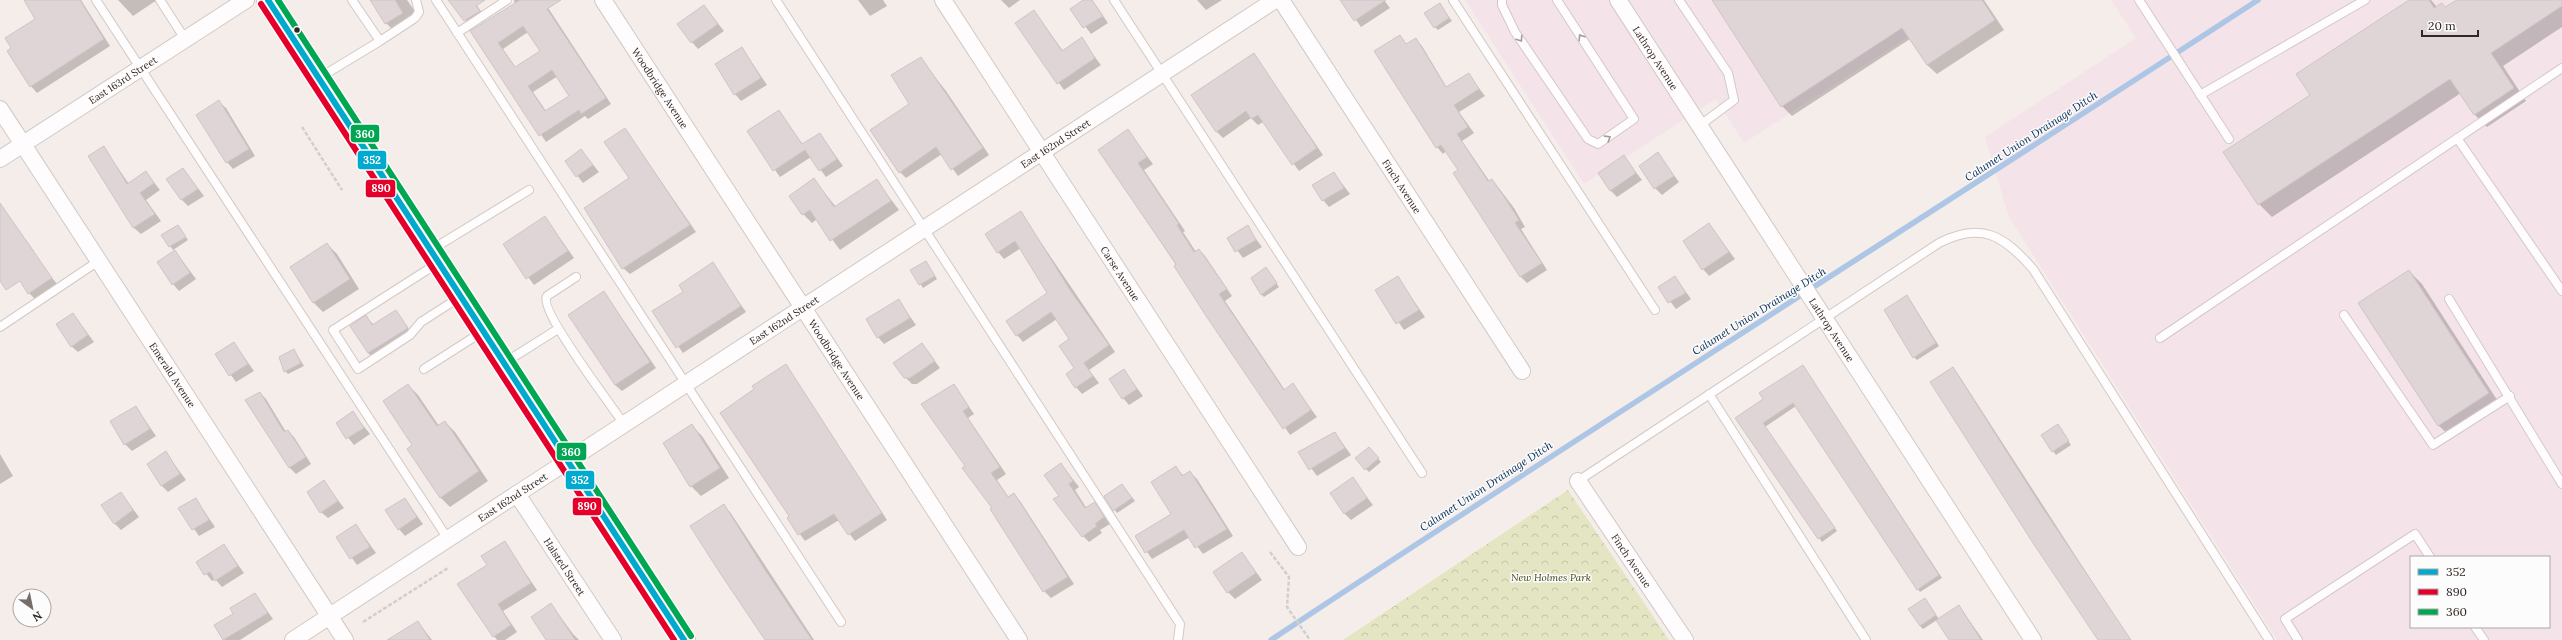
<svg xmlns="http://www.w3.org/2000/svg" width="2562" height="640" font-family="Lora,serif">
  <style>
    .industrial { fill: #f4e4ea; fill-rule: evenodd }
    .park { fill: url(#park-crowns) }
    .shadow { fill: #0003; fill-rule: evenodd }
    .lines { fill: none; stroke-linecap: round; stroke-linejoin: round }
    .stream { stroke: #adc6e5; stroke-width: 5.5 }
    .building { fill: #dfd5d6; stroke: #cec5c6; fill-rule: evenodd }
    .lane-casing { stroke: #d2c9c5; stroke-width: 10 }
    .street-casing { stroke: #d2c9c5; stroke-width: 18 }
    .primary-casing { stroke: #d2c9c5; stroke-width: 24 }
    .path { stroke: #d1cecc; stroke-width: 2.5; stroke-dasharray: 4 2; stroke-linecap: butt }
    .lane { stroke: #fefcfc; stroke-width: 8 }
    .street { stroke: #fefcfc; stroke-width: 16 }
    .primary { stroke: #fefcfc; stroke-width: 22 }
    .bus-1-casing { stroke: #fcfcfc; stroke-width: 9 }
    .bus-2-casing { stroke: #fcfcfc; stroke-width: 9 }
    .bus-3-casing { stroke: #fcfcfc; stroke-width: 9 }
    .bus-1 { stroke: #00a9ce; stroke-width: 6 }
    .bus-2 { stroke: #e4002b; stroke-width: 6 }
    .bus-3 { stroke: #00a651; stroke-width: 6 }
    .oneway { stroke: #a29c9a }
    .bus-dot { fill: #312723; stroke: #fcfcfc; stroke-width: 1.5 }
    .labels { text-anchor: middle; dominant-baseline: central; stroke-width: 3; stroke-linejoin: round; paint-order: stroke }
    .street-label { font-size: 10px; fill: #312723; stroke: #fcfcfc }
    .park-label { font-size: 10px; font-style: italic; fill: #3d4114; stroke: #fcfcfc }
    .water-label { font-size: 11px; font-style: italic; fill: #002952; stroke: #fcfcfc }
    .line-badge { stroke: #fcfcfc; stroke-width: 1.5 }
    .badge-label { font-size: 11px; text-anchor: middle; font-weight: bold; fill: #fff }
  </style>
  <defs>
    <pattern id="park-crowns" width="20" height="18" patternUnits="userSpaceOnUse"><rect width="20" height="18" fill="#e4e5c2"/><path d="M2 6a3 3 0 1 1 6 0M12 15a3 3 0 1 1 6 0" fill="none" stroke="#c4c4a6"/></pattern>
  </defs>
  <rect width="100%" height="100%" fill="#f5ede9"/>
  <path class="industrial" d="M1465,0h500l-221,143 -28,-44 -132,85z
    M2111,0h451v640h-285l-268,-423 -24,-80 151,-99zM2411,557h138v70h-138z"/>
  <path class="park" d="M1568,490l101,150h-326z"/>
  <path class="shadow" d="M25,0h56l29,46 -73,47 -6,-7 -18,-38 24,-29z
    M118,0h39l-24,16z
    M371,0h36l9,13 -20,20 -10,-10z
    M450,0h23l12,17 -14,10z
    M514,0h29l68,104 -23,15 -3,-3 -39,26 -74,-111 43,-26zM528,32l13,19 -25,17 -13,-19zM558,76l12,20 -24,15 -13,-19z
    M858,0h25l4,6 -17,10z
    M1001,0h19l-11,8z
    M1085,0h7l16,23 -17,11 -19,-25z
    M1197,0h25l-16,10z
    M1342,0h42l6,8 -29,19z
    M1713,0h271l20,30 -67,44 -10,-9 -17,-26 -118,77 -10,-10z
    M2411,0h20l6,7 5,-3 4,4 12,-8h104v27l-59,39 23,35 -39,26 -13,-13 -13,-21 -189,124 -13,-13 52,-108z
    M1440,5l12,16 -14,9 -3,-3z
    M704,6l20,25 -26,18 -6,-7z
    M1034,11l29,40 18,-12 20,26 -37,25 -48,-67z
    M1400,36l7,9 9,-5 6,6 25,42 21,-14 17,22 -26,16 15,21 -12,8 28,41 2,-2 6,7 16,21 11,19 -4,2 26,41 -20,13 -6,-6 -66,-104 4,-2 -13,-20 -3,3 -6,-7z
    M742,48l25,37 -26,16 -6,-7z
    M1254,54l69,101 -24,16 -36,-49 -5,3 -7,-7 -28,20 -7,-7z
    M920,58l26,33 43,64 -31,21 -16,-22 -36,24 -6,-6z
    M219,102l7,6 29,48 -22,13 -6,-7z
    M779,111l24,34 17,-11 23,32 -17,11 -15,-20 -31,20 -32,-45z
    M625,129l71,103 -66,42 -7,-6 7,-90z
    M1128,131l25,33 -9,6 41,61 -2,1 13,20 3,-2 6,6 27,40 -7,5 60,89 8,-5 24,32 -27,18 -191,-285z
    M104,148l25,36 17,-12 14,18 -14,10 15,21 -20,13 -7,-6 -45,-71z
    M581,150l18,22 -16,11 -17,-22z
    M1658,154l21,28 -17,13 -7,-7z
    M1624,157l18,23 -25,17 -7,-7z
    M183,169l21,27 -16,10 -6,-6z
    M1334,173l16,21 -21,13 -6,-7z
    M814,180l22,27 41,-26 22,29 -59,40 -23,-31 -5,4 -9,-9z
    M4,210l30,41 -26,15 -8,-9v-45z
    M1021,213l94,139 -26,18 10,13 -17,11 -6,-7 -6,-47 -13,-21 -34,23 -6,-7 31,-41 -27,-46 -17,11 -6,-7z
    M545,217l29,41 -40,27 -30,-41z
    M1709,224l26,35 -26,17 -6,-7z
    M178,226l10,14 -15,10 -3,-4z
    M1247,227l15,20 -19,11 -15,-20z
    M327,244l10,10 22,35 -36,23 -10,-10z
    M175,251l21,28 -17,12 -6,-7z
    M926,262l11,17 -14,9 -11,-17z
    M712,264l34,48 -63,41 -30,-42 32,-19z
    M43,267l15,18 -23,14 -6,-6z
    M1266,268l13,19 -15,10 -3,-3z
    M2409,271l13,13 79,122 -49,32 -13,-12 -80,-123z
    M1675,277l16,22 -15,10 -17,-22z
    M1398,278l27,39 -21,13 -27,-39z
    M604,292l52,76 -34,23 -7,-6z
    M1910,300l29,46 -22,14 -3,-3z
    M899,301l17,24 -32,19 -6,-7z
    M396,311l17,24 -38,24 -7,-6 -2,-36 8,8z
    M73,314l21,28 -16,10 -7,-6z
    M234,343l20,28 -18,11 -20,-27z
    M922,344l18,24 -23,16h-5l-7,-7z
    M294,350l10,16 -16,8 -3,-3z
    M786,365l101,155 -32,21 -16,-21 -34,21 -17,-23 3,-2 -36,-126z
    M1806,370l136,208 -22,14 -124,-186 -31,21 72,104 -15,11 -85,-124z
    M1124,371l19,25 -14,9 -6,-7z
    M1956,371l174,269h-30z
    M408,385l10,10 21,31 6,-4 10,10 33,49 -38,26 -10,-10z
    M954,385l20,29 -6,4 38,56 -9,6 12,18 5,-3 6,6 54,83 -23,14 -7,-7 -78,-124z
    M260,393l6,6 20,33 2,-1 6,6 17,27 -15,10 -6,-6z
    M136,407l20,29 -24,15 -7,-7z
    M353,413l17,21 -16,11 -17,-21z
    M692,426l10,10 27,42 -28,18 -10,-10z
    M2060,429l11,16 -15,10 -14,-19z
    M1335,433l16,22 -34,21 -17,-23z
    M1372,451l9,11 -12,10 -3,-3z
    M166,453l20,27 -18,12 -6,-6z
    M0,454l13,22 -13,8z
    M1061,464l18,23 -4,3 12,19 7,-6 16,21 -10,6 2,3 -13,9 -6,-6 -23,-40z
    M1175,467l9,9 6,-4 7,7 36,57 -30,18 -13,-17 -38,22 -16,-23 37,-21z
    M1353,479l20,26 -22,15 -7,-7z
    M324,482l20,26 -16,10 -7,-6z
    M1122,485l13,16 -18,12 -12,-17z
    M121,493l18,24 -18,13 -7,-7z
    M196,499l19,28 -16,9 -19,-27z
    M405,499l18,25 -18,12 -6,-7z
    M723,506l7,6 84,128h-49z
    M356,525l20,28 -19,12 -20,-28z
    M505,543l32,47 -34,21 14,21 -12,8h-8l-3,-4 -6,-70z
    M224,545l20,28 -22,14 -7,-8 -3,2 -15,-19z
    M1242,553l20,27 -27,19 -7,-7z
    M255,594l18,25 -33,21h-15l-9,-14 19,-12z
    M1925,599l14,20 23,-9 21,30h-32l-14,-20 -14,9 -3,-3z
    M551,604l22,30 6,6h-32z
    M418,622l14,18h-28z"/>
  <g class="lines">
    <path class="stream" d="M1271,640c327,-217 659,-426 987,-640"/>
  </g>
  <path class="building" d="M24,0h56l24,39 -74,48 -23,-36 4,-3 -6,-10 30,-19z
    M370,0h25l8,13 -18,11z
    M448,0h37l-9,6 4,5 -16,10z
    M520,0h41l-14,9 59,89 -25,16 -2,-4 -40,26 -69,-105zM523,26l17,25 -25,16 -17,-24zM552,70l17,26 -24,15 -17,-25z
    M1083,0h9l11,16 -20,12 -13,-19z
    M1340,0h46l-32,21z
    M1712,0h270l13,20 -68,45 -25,-37 -121,79z
    M2409,0h20l5,8 8,-5 3,4 12,-7h105v6l-71,47 23,35 -40,27 -24,-36 -192,126 -35,-53 87,-57 -14,-21z
    M1440,3l9,15 -15,10 -10,-15z
    M704,5l14,19 -27,19 -14,-19z
    M1034,10l28,41 20,-14 13,21 -38,26 -42,-61z
    M1400,35l6,9 10,-6 30,49 23,-14 10,16 -25,16 14,22 -11,7 31,47 4,-2 15,22 12,19 -4,3 27,40 -22,14 -67,-104 5,-3 -17,-25 -5,3 -62,-97z
    M742,47l19,31 -27,17 -19,-31z
    M1254,53l63,95 -25,17 -34,-50 -7,4 -5,-8 -30,21 -25,-37z
    M921,57l62,91 -32,22 -15,-23 -37,26 -29,-43 39,-26 -18,-29z
    M219,100l30,49 -23,14 -30,-48z
    M779,110l23,34 18,-11 17,26 -18,12 -14,-21 -32,21 -26,-40z
    M625,128l65,97 -68,44 -38,-61 45,-30 -25,-36z
    M1128,129l19,28 -9,6 41,61 -2,1 17,27 5,-3 28,40 -8,5 65,96 9,-7 18,27 -28,19 -77,-113 -32,-50 2,-2 -78,-114z
    M104,146l23,38 19,-13 8,12 -14,10 15,21 -22,14 -45,-72z
    M581,149l12,16 -17,12 -11,-16z
    M1658,152l16,24 -20,13 -15,-23z
    M1624,155l12,18 -26,18 -12,-18z
    M183,168l15,21 -17,11 -15,-21z
    M1334,172l10,16 -22,13 -10,-16z
    M814,178l20,29 43,-28 14,22 -61,40 -20,-31 -8,5 -13,-19z
    M0,203l52,75 -24,16 -8,-13 -14,9 -6,-9z
    M1021,211l49,79 39,55 -25,18 9,13 -18,12 -9,-14 8,-6 -15,-22 10,-7 -18,-27 -35,24 -10,-15 41,-28 -32,-52 -18,12 -12,-19z
    M545,216l23,35 -42,28 -23,-35z
    M1709,223l20,29 -27,18 -19,-29z
    M178,225l8,12 -17,10 -8,-12z
    M1248,225l8,15 -21,12 -8,-14z
    M327,243l23,36 -37,24 -23,-36z
    M175,250l15,23 -18,12 -15,-23z
    M926,261l9,15 -16,9 -9,-15z
    M713,262l28,44 -65,42 -24,-37 31,-19 -4,-7z
    M1266,267l11,16 -16,12 -10,-17z
    M2409,270l80,123 -51,33 -80,-123z
    M1398,276l21,34 -23,14 -21,-34z
    M1675,276l11,17 -18,10 -10,-16z
    M604,291l46,71 -35,23 -47,-70z
    M1907,295l29,48 -23,15 -29,-48z
    M899,299l11,19 -33,20 -11,-19z
    M396,310l12,18 -40,25 -18,-27 16,-11 6,10z
    M73,313l15,22 -17,12 -15,-23z
    M234,342l14,22 -19,12 -14,-22z
    M922,343l13,18 -25,17h-6l-11,-15z
    M294,349l7,14 -17,9 -5,-15z
    M786,364l96,149 -34,22 -14,-21 -36,21 -11,-17 2,-2 -69,-103 34,-24 -2,-3z
    M1803,365l136,210 -22,15 -124,-187 -30,20 72,105 -17,11 -83,-121 28,-19 -4,-6z
    M1953,367l85,134 93,139h-33l-65,-97 -103,-161z
    M1124,369l13,20 -15,10 -13,-20z
    M408,384l29,42 8,-5 34,50 -39,27 -33,-49 5,-4 -29,-44z
    M954,384l15,23 -6,4 37,56 -9,6 17,24 6,-4 54,84 -25,15 -53,-83 2,-1 -30,-40 3,-2 -44,-62z
    M260,392l24,40 4,-2 18,27 -17,11 -44,-68z
    M136,406l14,23 -26,16 -14,-24z
    M353,411l11,17 -18,11 -10,-16z
    M692,424l28,44 -30,19 -27,-44z
    M2058,424l11,17 -17,11 -11,-17z
    M1335,432l10,16 -36,22 -11,-18z
    M1369,447l10,11 -14,12 -10,-12z
    M166,451l14,23 -19,12 -14,-22z
    M1061,463l12,18 -4,3 16,24 10,-6 9,15 -9,7 2,2 -15,11 -29,-38 6,-3 -15,-21z
    M1176,466l6,10 8,-5 37,58 -32,19 -11,-18 -39,23 -10,-17 36,-22 -20,-32z
    M1353,477l14,21 -23,16 -14,-21z
    M324,480l14,21 -18,12 -13,-21z
    M1122,484l10,14 -19,13 -9,-15z
    M121,492l12,18 -19,14 -13,-19z
    M196,498l13,22 -17,10 -14,-22z
    M405,498l12,19 -19,13 -13,-20z
    M724,504l41,66 47,70h-47l-45,-67 -30,-47z
    M356,524l14,23 -20,12 -14,-22z
    M505,541l26,42 -33,21 13,21 -18,12 -36,-53 30,-19 -6,-9z
    M224,544l14,22 -23,15 -5,-9 -6,3 -8,-13z
    M1242,552l14,21 -29,20 -14,-21z
    M255,593l13,20 -45,27 -9,-15 19,-11 -3,-6z
    M1925,598l11,17 -16,11 -12,-17z
    M551,603l24,37h-29l-15,-23z
    M1959,605l22,35h-32l-13,-20z
    M418,621l12,19h-43z"/>
  <g class="lines">
    <g class="lane-casing">
      <path id="lane" d="M96,0l352,539
        M160,0l25,39
        M436,0l405,622
        M776,0l404,624 -2,16
        M1114,0l308,473
        M1453,0l202,310
        M1502,0v5l13,27 73,107 10,5 36,-25 -77,-119
        M1679,0l49,73 6,27 -35,26
        M2139,0l90,139
        M457,33l50,-33
        M380,41l35,-23 4,-6 -3,-12
        M319,78l61,-37 -28,-41
        M2200,95l165,-95
        M2457,138l105,153
        M431,250l98,-60
        M438,263l-105,67 25,39 52,-34 11,-13 39,-25
        M576,277l-29,19c-9,13 66,112 77,128
        M2449,299l113,185
        M2344,315l89,130 77,-49
        M0,327l100,-67
        M2160,338l402,-270
        M504,363l54,-34
        M424,369l58,-37
        M1709,394l157,246
        M1578,481l361,-238c43,-22 65,-7 94,26l236,371
        M2475,627l9,13
        M2298,640l-13,-21 130,-85 15,23"/>
    </g>
    <g class="street-casing">
      <g id="street">
        <path id="s1" d="M603,0l416,640"/>
        <path id="s2" d="M943,0l355,547"/>
        <path id="s3" d="M1281,0l241,371"/>
        <path id="s4" d="M1618,0l415,640"/>
        <path id="s5" d="M0,109l345,531"/>
        <path id="s6" d="M0,159l246,-159"/>
        <path id="s7" d="M1578,481l107,159"/>
        <path id="s8" d="M517,494l96,146"/>
        <path id="s9" d="M293,640l982,-640"/>
      </g>
    </g>
    <g class="primary-casing">
      <path id="primary" d="M268,0l416,640"/>
    </g>
    <path class="path" d="M302,127l40,63
      M1270,552l19,25 -2,30 23,33
      M363,622l85,-54"/>
    <use href="#lane" class="lane"/>
    <use href="#street" class="street"/>
    <use href="#primary" class="primary"/>
    <g class="bus-1-casing">
      <path id="bus-1" d="M268,0l416,640"/>
    </g>
    <g class="bus-2-casing">
      <path id="bus-2" d="M261,4l413,636"/>
    </g>
    <g class="bus-3-casing">
      <path id="bus-3" d="M278,0l413,636"/>
    </g>
    <use href="#bus-1" class="bus-1"/>
    <use href="#bus-2" class="bus-2"/>
    <use href="#bus-3" class="bus-3"/>
  </g>
  <defs><path id="oneway-chevron" d="M-2-3.5L2.5 0L-2 3.5" fill="none" stroke-width="1.6" stroke-linecap="round" stroke-linejoin="round"/></defs>
  <g class="oneway">
    <use href="#oneway-chevron" transform="translate(1581 37) rotate(-123)"/>
    <use href="#oneway-chevron" transform="translate(1520 39) rotate(56)"/>
    <use href="#oneway-chevron" transform="translate(1608 138) rotate(-32)"/>
  </g>
  <circle class="bus-dot" cx="297" cy="30" r="3.5"/>
  <g class="labels">
    <g class="street-label">
      <text stroke="none"><textPath href="#s4" startOffset="69">Lathrop Avenue</textPath></text>
      <text stroke="none"><textPath href="#s6" startOffset="146">East 163rd Street</textPath></text>
      <text stroke="none"><textPath href="#s1" startOffset="105">Woodbridge Avenue</textPath></text>
      <text stroke="none"><textPath href="#s9" startOffset="910">East 162nd Street</textPath></text>
      <text stroke="none"><textPath href="#s3" startOffset="222">Finch Avenue</textPath></text>
      <text stroke="none"><textPath href="#s2" startOffset="326">Carse Avenue</textPath></text>
      <text stroke="none"><textPath href="#s9" startOffset="586">East 162nd Street</textPath></text>
      <text stroke="none"><textPath href="#s4" startOffset="393">Lathrop Avenue</textPath></text>
      <text stroke="none"><textPath href="#s1" startOffset="429">Woodbridge Avenue</textPath></text>
      <text stroke="none"><textPath href="#s5" startOffset="317">Emerald Avenue</textPath></text>
      <text stroke="none"><textPath href="#s9" startOffset="262">East 162nd Street</textPath></text>
      <text stroke="none"><textPath href="#s7" startOffset="96">Finch Avenue</textPath></text>
      <text stroke="none"><textPath href="#s8" startOffset="87">Halsted Street</textPath></text>
    </g>
    <g class="park-label">
      <text x="1551" y="577">New Holmes Park</text>
    </g>
    <g class="water-label">
      <text transform="translate(2031 136) rotate(-33)">Calumet Union Drainage Ditch</text>
      <text transform="translate(1759 311) rotate(-32)">Calumet Union Drainage Ditch</text>
      <text transform="translate(1486 486) rotate(-33)">Calumet Union Drainage Ditch</text>
    </g>
  </g>
  <g class="line-badge">
    <rect x="350" y="124" width="30" height="19" rx="4" fill="#00a651"/>
    <rect x="357" y="150" width="30" height="20" rx="4" fill="#00a9ce"/>
    <rect x="365" y="179" width="31" height="19" rx="4" fill="#e4002b"/>
    <rect x="556" y="442" width="31" height="19" rx="4" fill="#00a651"/>
    <rect x="565" y="470" width="30" height="20" rx="4" fill="#00a9ce"/>
    <rect x="572" y="497" width="30" height="19" rx="4" fill="#e4002b"/>
  </g>
  <g class="badge-label">
    <text x="365" y="138">360</text>
    <text x="372" y="164">352</text>
    <text x="381" y="192">890</text>
    <text x="571" y="456">360</text>
    <text x="580" y="484">352</text>
    <text x="587" y="510">890</text>
  </g>
  <rect x="2410" y="556" width="140" height="72" fill="#fcfcfc" stroke="#aba7a5"/>
  <rect x="2418" y="569" width="20" height="6" fill="#00a9ce" stroke="#aba7a5"/>
  <text x="2446" y="576" font-size="12" fill="#312723">352</text>
  <rect x="2418" y="589" width="20" height="6" fill="#e4002b" stroke="#aba7a5"/>
  <text x="2446" y="596" font-size="12" fill="#312723">890</text>
  <rect x="2418" y="609" width="20" height="6" fill="#00a651" stroke="#aba7a5"/>
  <text x="2446" y="616" font-size="12" fill="#312723">360</text>
  <g transform="translate(32 608) rotate(147)"><circle r="19" fill="#fcfcfc" stroke="#aba7a5"/>
  <path d="M0-3L7 15L0 10L-7 15Z" fill="#766c68"/>
  <text y="-6" font-size="11" font-weight="bold" text-anchor="middle" fill="#312723">N</text>
  </g>
  <path d="M2422 30v6h56v-6" fill="none" stroke="#312723" stroke-width="2"/>
  <text x="2428" y="30" font-size="12" fill="#312723" stroke="#fcfcfc" stroke-width="3" paint-order="stroke">20 m</text>
</svg>
